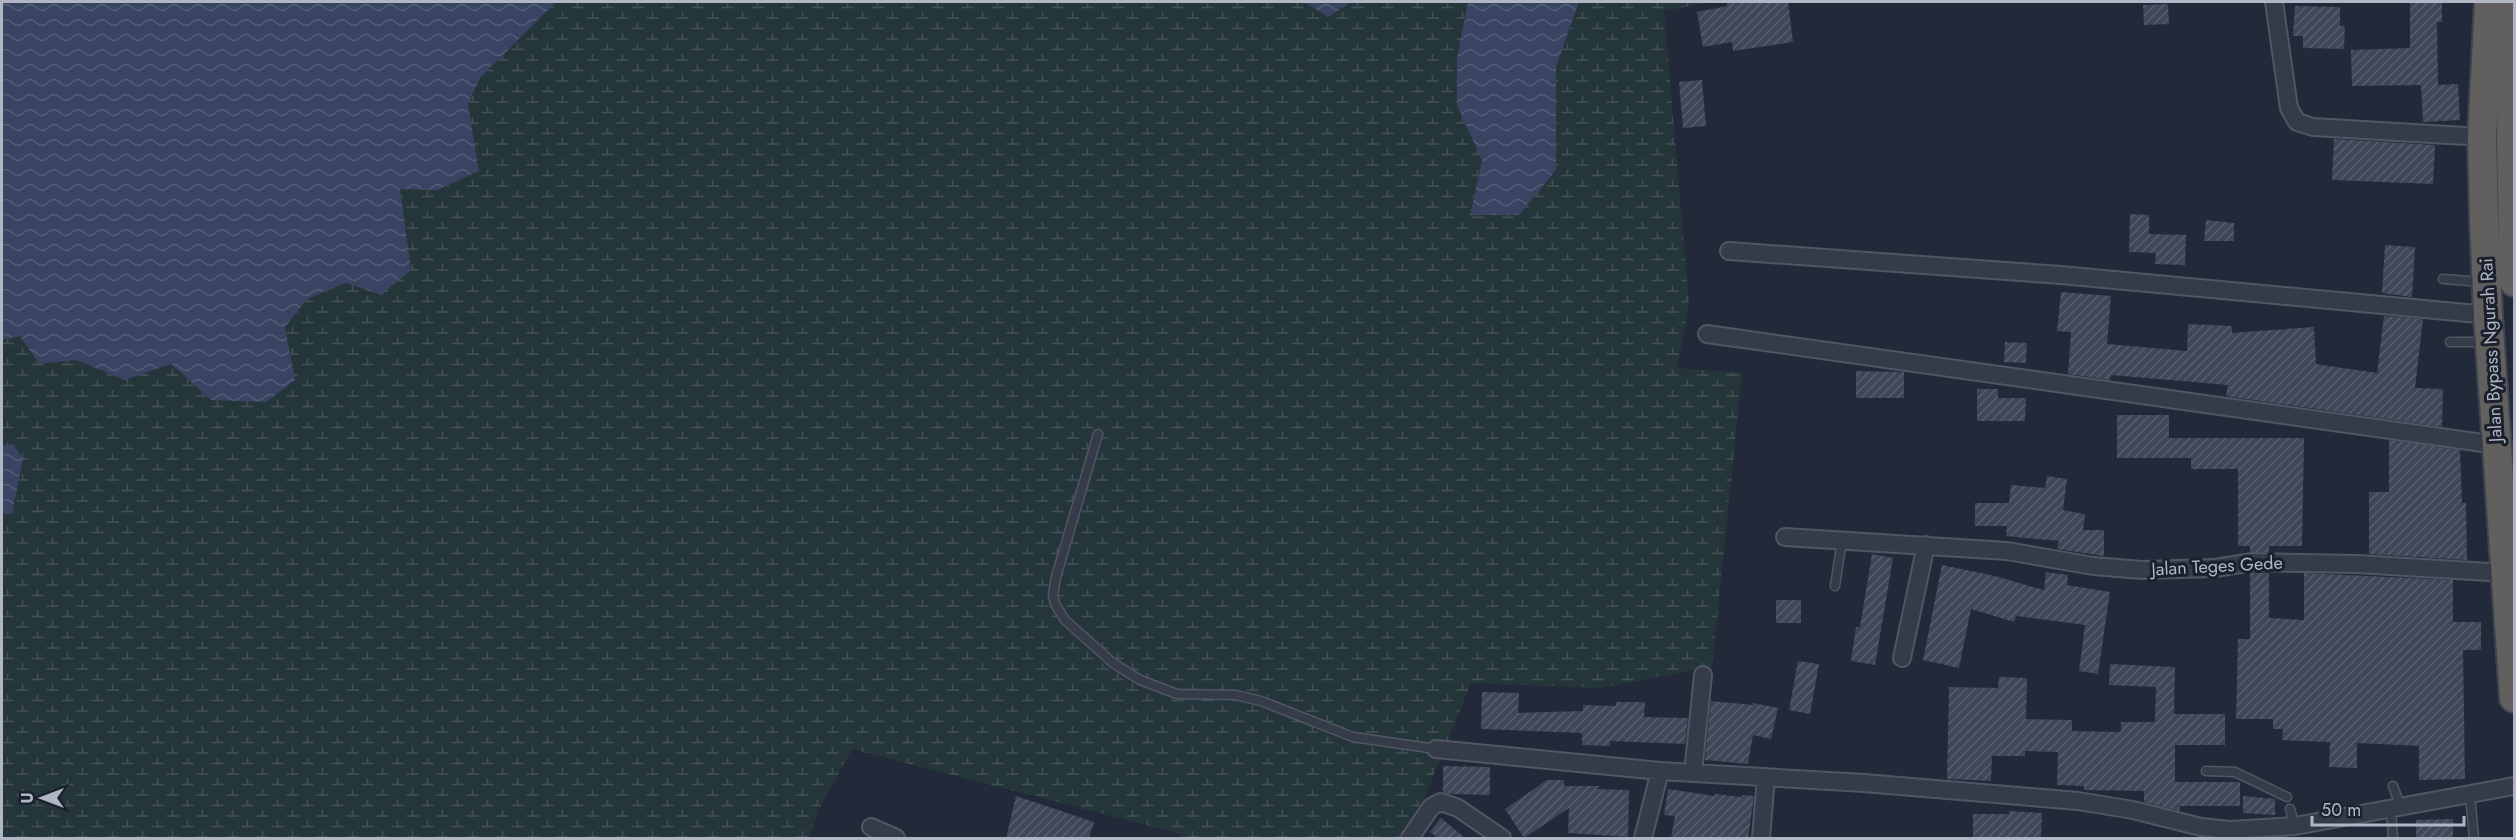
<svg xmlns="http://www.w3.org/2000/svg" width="2516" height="840" font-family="Jost,sans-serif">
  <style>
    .wetland { fill: url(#wetland-marsh) }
    .water { fill: url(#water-waves) }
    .building { fill: url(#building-hatch) }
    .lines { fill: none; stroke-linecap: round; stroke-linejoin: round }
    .service-casing { stroke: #515663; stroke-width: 11 }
    .minor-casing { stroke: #515663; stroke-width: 20 }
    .trunk-casing { stroke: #3e4350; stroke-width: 32 }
    .service { stroke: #363b49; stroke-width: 8 }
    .minor { stroke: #363b49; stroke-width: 16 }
    .trunk { stroke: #61605e; stroke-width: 28 }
    .labels { text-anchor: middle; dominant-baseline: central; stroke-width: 6; stroke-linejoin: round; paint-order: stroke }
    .street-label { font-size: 18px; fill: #b1b6c5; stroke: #1b202d }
  </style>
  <defs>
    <pattern id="wetland-marsh" width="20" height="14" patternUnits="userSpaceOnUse" patternTransform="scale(1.5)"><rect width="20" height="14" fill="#25363a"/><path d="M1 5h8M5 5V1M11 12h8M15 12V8" fill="none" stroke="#425155"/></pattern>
    <pattern id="water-waves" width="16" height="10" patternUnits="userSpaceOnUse" patternTransform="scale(1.5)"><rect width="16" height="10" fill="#384461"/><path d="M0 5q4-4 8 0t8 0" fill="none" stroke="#525d76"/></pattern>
    <pattern id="building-hatch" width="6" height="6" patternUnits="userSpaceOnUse" patternTransform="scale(1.5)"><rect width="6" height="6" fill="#3e4658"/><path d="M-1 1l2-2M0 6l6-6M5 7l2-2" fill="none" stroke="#585e6e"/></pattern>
  </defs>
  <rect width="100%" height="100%" fill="#222938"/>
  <path class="wetland" d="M556,2h748l24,15 23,-15h117l-11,56v48l25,53 -12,55 49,1 37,-45v-103l23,-65h131l-46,9 25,293 -12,64 65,5 -30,294 -113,21 -128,-5 -46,114 -25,41h-220l1,-4 -329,-85 -33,60 -10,29h-807v-324h10l1,-70 -11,1v-105l18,-4 19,28 37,-4 49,20 46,-16 40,36 84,-20 -10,-53 22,-28 39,-16 35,12 18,-106 39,1 41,-19 -11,-67 12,-26z"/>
  <path class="water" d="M2,2h554l-76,76 -12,26 11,67 -41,19 -38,-1 11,81 -30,25 -35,-12 -39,16 -22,28 10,53 -29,22 -55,-2 -40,-36 -46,16 -49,-20 -37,4 -19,-28 -18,4z
    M1304,2h47l-23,15z
    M1468,2h111l-23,65v103l-37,45h-49l12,-55 -25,-54v-48z
    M13,444l10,15 -11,55h-10v-69z"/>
  <path class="building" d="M1727,2h61l5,40 -60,9 -1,-9 -29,5 -6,-35 30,-6z
    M2410,2h32v20h-5l1,63 20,-1 2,36 -37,2 -2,-37 -69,1 -1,-36 59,-2z
    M2168,4l1,20 -25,1 -1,-20z
    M2295,6l45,1v19h5l-1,23 -41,-1v-12h-10z
    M1702,80l4,46 -23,2 -4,-46z
    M2334,139l101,6 -2,39 -101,-4z
    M2130,214l19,1v19l37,1 -1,30 -30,-1 1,-11 -27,-1z
    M2206,220l28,3v18h-30z
    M2385,245l30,2 -3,50 -30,-4z
    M2061,292l50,4 -4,48 80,7 1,-27 44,2v7l82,-6 2,37 61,9 7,-57 39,3 -8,69 28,1 -1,38 -216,-31 2,-11 -117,-10 -1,5 -42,-6 3,-42 -14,-1z
    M2005,342l22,1 -1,20 -22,-1z
    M1856,371l48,1v26h-48z
    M1977,389h21v9h28l-1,23h-48z
    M2117,415h52v23h135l-2,108h-33v6h-19v-6h-12v-77h-47v-11h-74z
    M2389,440l71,10 2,53h4l1,57 -98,-6v-62h20z
    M2047,476l20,3 -4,31 22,4 -2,16h21v26l-47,-7 2,-8 -53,-5 1,-10h-32v-23h34l2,-18 34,3z
    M1872,554l21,4 -18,107 -24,-4 5,-34h4z
    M1942,565l53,11 49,14 2,-18 22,3 -1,10 43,7 -12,82 -19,-3 6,-46 -69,-9 -2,6 -43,-13 -12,59 -36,-8z
    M2250,573h19v45l35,2v-47l149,7v42h28v28h-18l2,129 -46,1v-34l-62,-3v25l-28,-1 1,-25 -48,-2 1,-11h-10v-10h-37l2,-80h12z
    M1776,600h25v23h-25z
    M1798,661l21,3 -9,50 -21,-4z
    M2110,664l65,3 -1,47h51v31h-50v37h65v24h-60l-1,5 -35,-9v-11l-60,-1v-4l-27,-1 1,-33 -33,-1v5h-33l-1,25 -44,-2 2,-92 49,1 1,-11 28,1 -1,41 46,1v11l49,1v-10h34l1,-35 -47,-2z
    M1482,692l37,1 -1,20 65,-2v-6l33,1v-4h29l-1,15 44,1 -3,26 -75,-3v5l-28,-1v-12l-101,-4z
    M1711,701l42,4v-2l25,5 -7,31 -18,-4 -5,29 -43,-4z
    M1443,766l47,1v28l-40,-1 -7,-2z
    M1547,780h17v6h36l-4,3 33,1 -1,47 -60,-4 1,-25 -45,30 -19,-29z
    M1668,789l47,7v-2l27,3v-2l12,1 -6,42h-77l4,-22 -11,-1z
    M1016,796l78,26 -5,16h-83z
    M2243,796l32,3v16l-32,-2z
    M2009,811l33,2 -1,25h-68v-24h36z
    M1441,818l24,20h-27l-8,-6z
    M2453,819v19h-37v-18z"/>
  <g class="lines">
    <g class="service-casing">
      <path id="service" d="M2443,279l40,3
        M2450,342h36
        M1098,434l-42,143 -3,18 2,9 10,16 48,43 27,17 37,14 59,1 25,6 92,36 83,12
        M1835,586l7,-46
        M2206,771l29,1 52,25
        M2393,786l8,22
        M2470,795l4,43
        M2290,809l5,17
        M2391,810l2,28"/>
    </g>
    <g class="minor-casing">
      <path id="minor" d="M2274,2l15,106 8,14 16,5 169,10
        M1729,251l332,24 427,40
        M1707,334l790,111
        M1785,537l222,14 86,15 49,4 73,-2 38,-6 104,2 149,9
        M1902,658l24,-113
        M1436,749l224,22 204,12 214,18 55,9 68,17 29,3 65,-4 219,-40
        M1693,773l10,-98
        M871,827l25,11
        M1410,838l21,-31 10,-5 17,6 44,30
        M1643,838l17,-67
        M1761,838l5,-61"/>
    </g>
    <g class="trunk-casing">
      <path id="trunk" d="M2489,2l-7,135 2,81 4,97 26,383
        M2513,2l-2,141 3,139"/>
    </g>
    <use href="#service" class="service"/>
    <use href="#minor" class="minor"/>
    <use href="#trunk" class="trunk"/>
  </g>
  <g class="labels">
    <g class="street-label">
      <text transform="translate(2491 350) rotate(-93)">Jalan Bypass Ngurah Rai</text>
      <text transform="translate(2217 566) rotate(-3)">Jalan Teges Gede</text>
    </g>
  </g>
  <rect width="2516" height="840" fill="none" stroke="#b1b6c5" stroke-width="6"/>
  <g transform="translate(42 798) rotate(270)" stroke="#1b202d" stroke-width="4.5" paint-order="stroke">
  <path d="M0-4.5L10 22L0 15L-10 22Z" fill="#b1b6c5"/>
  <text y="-9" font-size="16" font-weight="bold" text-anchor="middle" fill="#b1b6c5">U</text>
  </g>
  <path d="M2312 816v9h152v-9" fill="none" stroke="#b1b6c5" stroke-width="3"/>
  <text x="2321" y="816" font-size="18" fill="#b1b6c5" stroke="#1b202d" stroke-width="4.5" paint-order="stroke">50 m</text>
</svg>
